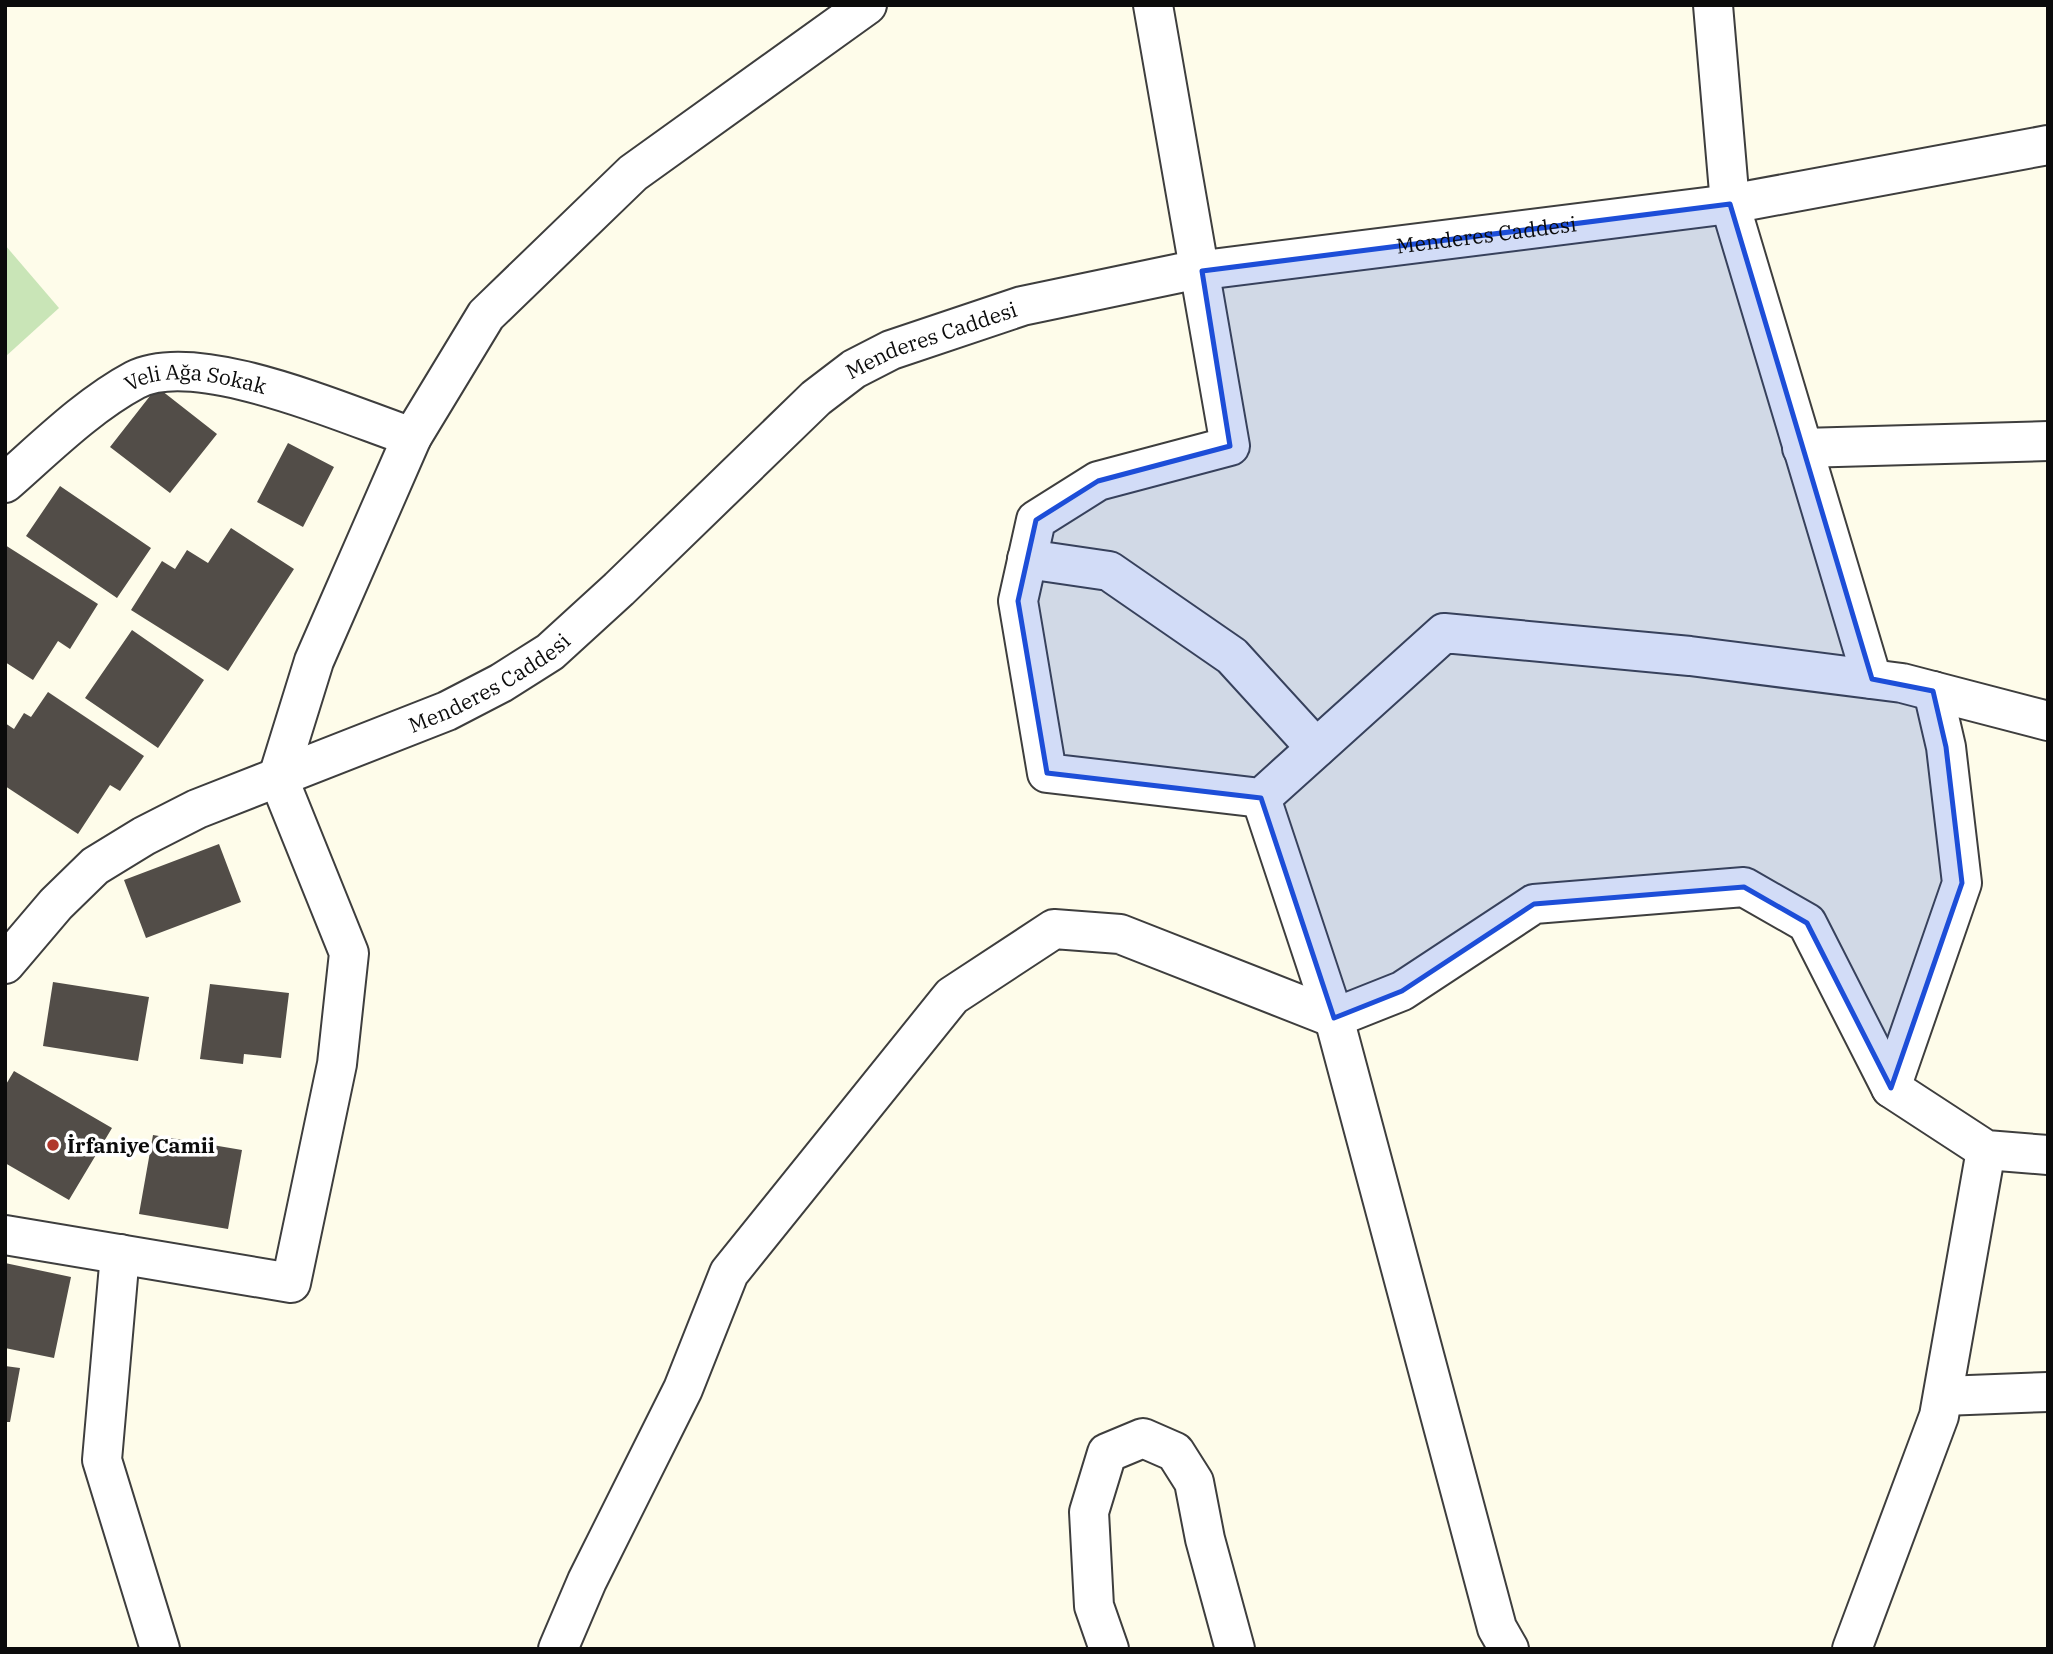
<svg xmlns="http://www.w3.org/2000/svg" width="2053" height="1654" font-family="'IBM Plex Serif',serif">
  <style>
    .green { fill: #c9e5b7 }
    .building { fill: #524d48 }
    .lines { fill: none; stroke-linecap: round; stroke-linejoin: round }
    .minor-casing { stroke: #3e3e3e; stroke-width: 42 }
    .minor { stroke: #fff; stroke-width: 38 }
    .marked { fill: #1d4ed8; fill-opacity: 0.2; stroke: #1d4ed8; stroke-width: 5; stroke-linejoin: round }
    .poi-dot { fill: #b0382d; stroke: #fff; stroke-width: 2.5 }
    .labels { text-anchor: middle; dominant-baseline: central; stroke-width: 7; stroke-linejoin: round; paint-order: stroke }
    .street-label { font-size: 21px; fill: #0b0b0b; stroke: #fff }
    .poi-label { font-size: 21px; font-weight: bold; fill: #0b0b0b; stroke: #fff; text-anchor: start }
  </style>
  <rect width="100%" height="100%" fill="#fefcea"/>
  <path class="green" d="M5,245l54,63 -54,49z"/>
  <path class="building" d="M157,387l60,47 -47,59 -60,-46z
    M288,443l46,24 -31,60 -46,-25z
    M60,486l91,62 -34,50 -91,-62z
    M231,528l63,41 -66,102 -97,-61 31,-49 13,8 12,-19 21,13z
    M5,545l93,59 -28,45 -12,-8 -25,39 -28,-18z
    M132,630l72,50 -46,68 -73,-50z
    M48,692l96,64 -24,35 -10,-6 -32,49 -73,-48v-63l9,6 10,-16 7,4z
    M219,844l22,58 -95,36 -22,-58z
    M53,982l96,15 -11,64 -95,-15z
    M210,984l79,9 -8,65 -37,-4 -1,10 -43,-5z
    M14,1071l98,57 -43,72 -64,-37v-77z
    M153,1135l89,15 -14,79 -89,-15z
    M5,1263l66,14 -17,81 -49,-10z
    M5,1366l15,2 -10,54h-5z"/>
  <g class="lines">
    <g class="minor-casing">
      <g id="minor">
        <path d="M1153,5l77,441 -132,35 -62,39 -18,81 29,172 214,25 183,-165 246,23 212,27 146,38"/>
        <path d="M1713,5l17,199 142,475"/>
        <path d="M1802,448l246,-7"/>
        <path id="s1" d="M5,483c40,-35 83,-78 130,-103 62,-32 211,35 277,57"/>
        <path d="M1027,559l82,12 123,85 84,92"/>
        <path d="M1261,798l73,220 163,610 12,21"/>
        <path id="s2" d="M5,964l51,-60 39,-38 49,-30 53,-27 250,-98 54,-28 49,-31 69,-63 197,-191 38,-29 37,-19 131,-44 158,-33 550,-69 318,-59"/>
        <path d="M1891,1088l71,-205 -16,-136 -13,-56"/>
        <path d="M5,1235l286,48 46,-219 12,-111 -71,-176 36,-116 98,-224 74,-122 147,-142 234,-168"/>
        <path d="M120,1254l-18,206 58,189"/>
        <path d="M1943,1396l105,-4"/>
        <path d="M558,1649l29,-68 96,-192 46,-116 223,-277 102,-67 66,5 214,84 68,-27 132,-87 210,-17 63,36 84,165 95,62 62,5"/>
        <path d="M1109,1649l-15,-43 -5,-94 18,-59 36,-15 32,14 19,30 11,57 30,110"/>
        <path d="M1852,1649l87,-233 47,-266"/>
      </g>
    </g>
    <use href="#minor" class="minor"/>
  </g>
  <path class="marked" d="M1730,204l142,475 61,12 13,56 16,136 -71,205 -84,-165 -63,-36 -210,17 -132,87 -68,27 -73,-220 -214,-25 -29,-172 18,-81 62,-39 132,-35 -28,-175z"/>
  <circle class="poi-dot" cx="53" cy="1145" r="7"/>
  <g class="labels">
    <g class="street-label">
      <text stroke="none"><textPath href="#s2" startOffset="1703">Menderes Caddesi</textPath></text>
      <text stroke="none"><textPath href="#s2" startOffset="1136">Menderes Caddesi</textPath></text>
      <text stroke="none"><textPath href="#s1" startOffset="228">Veli Ağa Sokak</textPath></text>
      <text stroke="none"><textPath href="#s2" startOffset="569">Menderes Caddesi</textPath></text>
    </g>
    <g class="poi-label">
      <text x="67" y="1145">İrfaniye Camii</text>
    </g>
  </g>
  <rect width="2053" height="1654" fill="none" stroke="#0b0b0b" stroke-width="14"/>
</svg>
